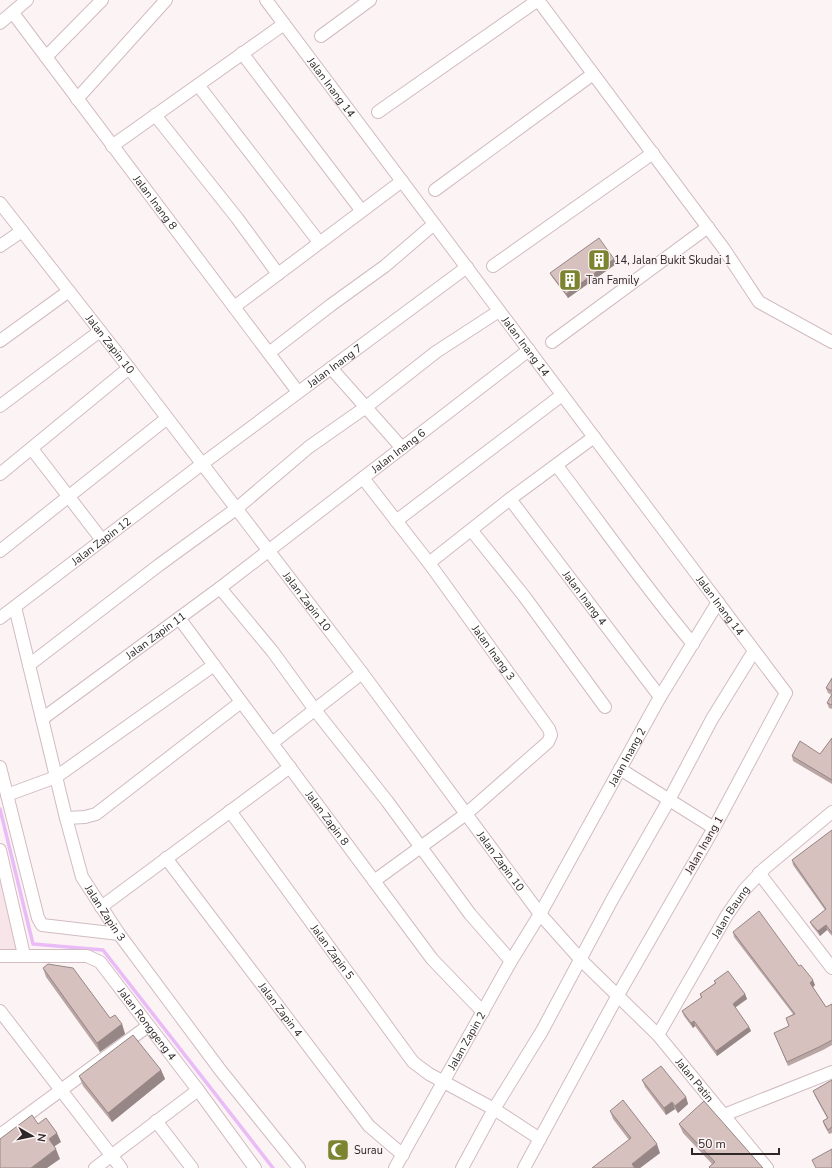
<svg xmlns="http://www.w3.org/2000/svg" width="832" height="1168" font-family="'Nunito Sans',sans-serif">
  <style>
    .built { fill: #f8e5e9 }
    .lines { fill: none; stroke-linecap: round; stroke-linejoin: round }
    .stream { stroke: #e9bbf7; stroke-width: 3.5 }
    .minor-casing { stroke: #d1bcc0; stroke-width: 14 }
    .minor { stroke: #fff; stroke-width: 12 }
    .wall { fill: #b9a6a4 }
    .shaded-wall { fill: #968786 }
    .building { fill: #d7c1bf; stroke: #968786 }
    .labels { text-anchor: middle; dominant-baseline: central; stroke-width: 3; stroke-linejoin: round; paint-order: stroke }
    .street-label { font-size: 11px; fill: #2e2627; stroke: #fcf3f5 }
    .poi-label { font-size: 11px; fill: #2e2627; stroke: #fcf3f5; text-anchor: start }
  </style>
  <rect width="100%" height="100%" fill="#fcf3f5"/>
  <path class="built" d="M0,872l19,79 -19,1z"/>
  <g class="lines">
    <path class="stream" d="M0,809l33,135 70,6 170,218"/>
    <g class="minor-casing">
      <g id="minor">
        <path id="s1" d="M266,0l520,693 -72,135 -96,167 -94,173"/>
        <path d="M538,0l186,249 35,53 73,40"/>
        <path id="s2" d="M13,13l285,379"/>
        <path d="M0,23l27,-23"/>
        <path d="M321,36l49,-36"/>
        <path d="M242,53l119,157"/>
        <path d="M46,57l56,-57"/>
        <path d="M198,85l121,157"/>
        <path d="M77,99l89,-99"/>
        <path d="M378,112l160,-112"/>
        <path d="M155,115l82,103 41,56"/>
        <path d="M112,146l172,-122"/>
        <path d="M435,190l158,-116"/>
        <path id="s3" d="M0,203l129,165 233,305 178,241 41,46 77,75 109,133"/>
        <path d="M0,246l22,-15"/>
        <path d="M493,266l160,-113"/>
        <path d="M234,307l168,-126"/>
        <path d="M0,341l69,-50"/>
        <path d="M552,342l156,-115"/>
        <path d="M269,353l62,-48 54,-39 49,-42"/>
        <path d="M331,368l71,80"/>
        <path d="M0,406l100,-75"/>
        <path d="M32,449l70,91"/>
        <path d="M557,466c45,59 88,121 136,178"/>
        <path d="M0,474l129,-106"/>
        <path id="s4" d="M363,478l66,85 120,166 2,6 -3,7 -82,72 -92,67"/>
        <path id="s5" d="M510,499l150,198"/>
        <path d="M396,521l166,-126"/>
        <path d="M472,531l52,65 81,111"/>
        <path d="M0,551l166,-132"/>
        <path d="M429,563l81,-64 84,-62"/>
        <path d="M220,588l53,64 42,58 72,91 83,113 41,47"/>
        <path id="s6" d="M15,607l51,211 16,59 37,57 102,137 78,97"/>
        <path id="s7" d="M0,618l202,-154 265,-197"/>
        <path id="s8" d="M179,618l253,341 51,53"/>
        <path d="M29,665l130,-100 77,-56 73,-62 57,-40 70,-55 63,-41"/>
        <path id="s9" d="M42,719l178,-131 309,-238"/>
        <path d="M272,743l90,-70"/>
        <path d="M0,767l38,151 4,7 77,9"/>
        <path d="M620,769l94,59"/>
        <path d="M7,795l49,-18 158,-112"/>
        <path id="s10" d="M230,811l183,251 16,12 65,35 46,30"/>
        <path d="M66,818l19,-1 11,-3 145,-112"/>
        <path d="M0,850l24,105"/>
        <path id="s11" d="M166,858l203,268 34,29"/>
        <path d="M759,873l73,95"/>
        <path d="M101,907l189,-140"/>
        <path id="s12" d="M0,956h87l13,6 98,128 57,78"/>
        <path d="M0,1011l121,157"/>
        <path id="s13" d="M658,1035l69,-120 18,-26 20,-21 67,-56"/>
        <path d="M724,1115l108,-43"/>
        <path d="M156,1121l36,47"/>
        <path d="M0,1135l148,-109"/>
        <path d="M95,1168l103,-78"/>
        <path id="s14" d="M395,1168l116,-207 29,-47 120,-217 58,-95"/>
        <path d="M462,1168l32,-59 48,-78 71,-133 56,-98 43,-81 42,-68"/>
      </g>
    </g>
    <use href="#minor" class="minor"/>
  </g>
  <path class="wall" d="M616,264l-48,34 -16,-21 -2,-4z
    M832,678v31l-3,-1 -2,-5 5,-8 -4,-2 -2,-5z
    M832,738v46l-39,-23 -1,-5 28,-2z
    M832,830v106l-5,-6 -7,6 -8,-10 -2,-4 15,-12 -32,-45 -1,-5z
    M733,932l66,34 16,19 -2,2 13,20 6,-3v41l-9,5 -35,16 -14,-33 15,-7 -3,-8 7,-4 -59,-77z
    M43,968l67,50 12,6 3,10 -25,18 -54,-75z
    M714,981l31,13 2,5 -12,9 14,19 2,4 -34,25 -22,-30 -2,2 -9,-12 -2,-5 19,-13 -1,-4 15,-11z
    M161,1070l4,9 -53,43 -29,-36 -4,-10z
    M642,1080l44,17 2,7 -10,9 -3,-4 -9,6 -21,-28z
    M832,1080v53l-3,1 -5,-9 -1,-4 4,-3 -12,-22 -2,-5z
    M610,1111l50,42 -20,15h-48l37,-28 -16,-21z
    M679,1124l84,44h-53l-1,-1 3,-3 -29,-31z"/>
  <path class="shaded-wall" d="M614,259l2,5 -48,34 -2,-4z
    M826,925l1,5 -7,6 -2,-5z
    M813,980l2,5 -3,3 -2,-5z
    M745,994l2,5 -13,9 -1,-4z
    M694,1021l1,5 -2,2 -2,-5z
    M122,1024l3,10 -25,18 -3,-9z
    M749,1027l2,4 -34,25 -1,-5z
    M161,1070l4,9 -53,43 -4,-9z
    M686,1097l2,7 -10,9 -3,-7z
    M672,1102l3,7 -9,6 -2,-7z
    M57,1133l4,9 -9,6 -3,-9z
    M657,1144l3,9 -20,15h-7l-1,-4z
    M56,1149l4,10 -13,9h-16z"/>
  <path class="building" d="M599,238l15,21 -48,35 -16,-21z
    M832,678v13l-6,-3z
    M832,694v11l-5,-2z
    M832,738v42l-40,-24 8,-15 20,13z
    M832,830v103l-6,-8 -8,6 -8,-9 16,-13 -34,-49z
    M759,911l40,55 2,-1 12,15 -3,3 16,24 6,-3v36l-11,6 -34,16 -13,-29 15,-7 -3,-8 9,-4 -62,-82z
    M48,964l25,4 37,50 5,-3 7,9 -25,19 -54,-75z
    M728,971l17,23 -12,10 16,23 -33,24 -22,-30 -3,2 -9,-12 20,-14 -2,-3 16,-11 -2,-2z
    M133,1035l28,35 -53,43 -29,-37z
    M661,1066l25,31 -11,9 -3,-4 -8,6 -22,-28z
    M832,1080v47l-4,3 -5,-9 5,-3 -15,-27z
    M623,1100l34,44 -25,20 3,4h-43l39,-30 -21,-27z
    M704,1101l59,67h-53l-1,-1 6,-5 -36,-38z
    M32,1115l6,9 8,-6 11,15 -8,6 7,10 -25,19h-31v-29z
    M832,1149v19h-16l-4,-8z"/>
  <defs>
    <g id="building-square" transform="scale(1.15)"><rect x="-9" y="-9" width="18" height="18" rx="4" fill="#7c8430" stroke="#fcf3f5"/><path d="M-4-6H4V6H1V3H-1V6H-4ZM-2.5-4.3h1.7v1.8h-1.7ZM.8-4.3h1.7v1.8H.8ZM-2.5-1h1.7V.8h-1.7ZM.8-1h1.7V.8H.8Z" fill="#fff"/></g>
    <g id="mosque-square" transform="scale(1.15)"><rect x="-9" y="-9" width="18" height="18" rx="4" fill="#7c8430" stroke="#fcf3f5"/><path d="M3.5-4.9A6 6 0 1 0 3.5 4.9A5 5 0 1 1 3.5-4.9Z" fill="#fff"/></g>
  </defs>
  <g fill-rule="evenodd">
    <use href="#building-square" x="599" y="260"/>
    <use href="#building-square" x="570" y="280"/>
    <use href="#mosque-square" x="338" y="1150"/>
  </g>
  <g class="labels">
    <g class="street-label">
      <text stroke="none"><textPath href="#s1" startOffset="109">Jalan Inang 14</textPath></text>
      <text stroke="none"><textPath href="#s2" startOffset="237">Jalan Inang 8</textPath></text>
      <text stroke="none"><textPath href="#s3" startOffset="179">Jalan Zapin 10</textPath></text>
      <text stroke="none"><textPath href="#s1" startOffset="433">Jalan Inang 14</textPath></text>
      <text stroke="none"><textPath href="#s7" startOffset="419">Jalan Inang 7</textPath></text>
      <text stroke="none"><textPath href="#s9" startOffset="446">Jalan Inang 6</textPath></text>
      <text stroke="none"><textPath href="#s7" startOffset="127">Jalan Zapin 12</textPath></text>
      <text stroke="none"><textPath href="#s5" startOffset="124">Jalan Inang 4</textPath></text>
      <text stroke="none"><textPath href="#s3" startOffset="503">Jalan Zapin 10</textPath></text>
      <text stroke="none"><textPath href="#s1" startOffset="757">Jalan Inang 14</textPath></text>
      <text stroke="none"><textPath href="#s9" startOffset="141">Jalan Zapin 11</textPath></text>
      <text stroke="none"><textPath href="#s4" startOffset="218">Jalan Inang 3</textPath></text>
      <text stroke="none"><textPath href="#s14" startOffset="472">Jalan Inang 2</textPath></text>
      <text stroke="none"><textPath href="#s8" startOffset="249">Jalan Zapin 8</textPath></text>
      <text transform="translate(704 845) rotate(-60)">Jalan Inang 1</text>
      <text stroke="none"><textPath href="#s3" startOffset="827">Jalan Zapin 10</textPath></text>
      <text stroke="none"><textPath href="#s6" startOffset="321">Jalan Zapin 3</textPath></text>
      <text stroke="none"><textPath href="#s13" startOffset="143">Jalan Baung</textPath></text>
      <text stroke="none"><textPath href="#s10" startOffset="174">Jalan Zapin 5</textPath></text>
      <text stroke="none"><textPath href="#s11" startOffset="190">Jalan Zapin 4</textPath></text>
      <text stroke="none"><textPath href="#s12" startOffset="179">Jalan Ronggeng 4</textPath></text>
      <text stroke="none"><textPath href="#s14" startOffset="146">Jalan Zapin 2</textPath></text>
      <text stroke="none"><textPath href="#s3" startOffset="1120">Jalan Patin</textPath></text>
    </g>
    <g class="poi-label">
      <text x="614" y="260">14, Jalan Bukit Skudai 1</text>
      <text x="586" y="280">Tan Family</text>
      <text x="354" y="1150">Surau</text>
    </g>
  </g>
  <g transform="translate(32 1136) rotate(99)" stroke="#fcf3f5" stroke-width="3" paint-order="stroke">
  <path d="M0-3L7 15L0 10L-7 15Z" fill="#2e2627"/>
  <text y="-6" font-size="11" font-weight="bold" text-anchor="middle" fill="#2e2627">N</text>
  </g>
  <path d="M692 1148v6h87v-6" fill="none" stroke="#2e2627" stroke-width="2"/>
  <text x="698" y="1148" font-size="12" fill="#2e2627" stroke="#fcf3f5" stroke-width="3" paint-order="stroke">50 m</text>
</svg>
